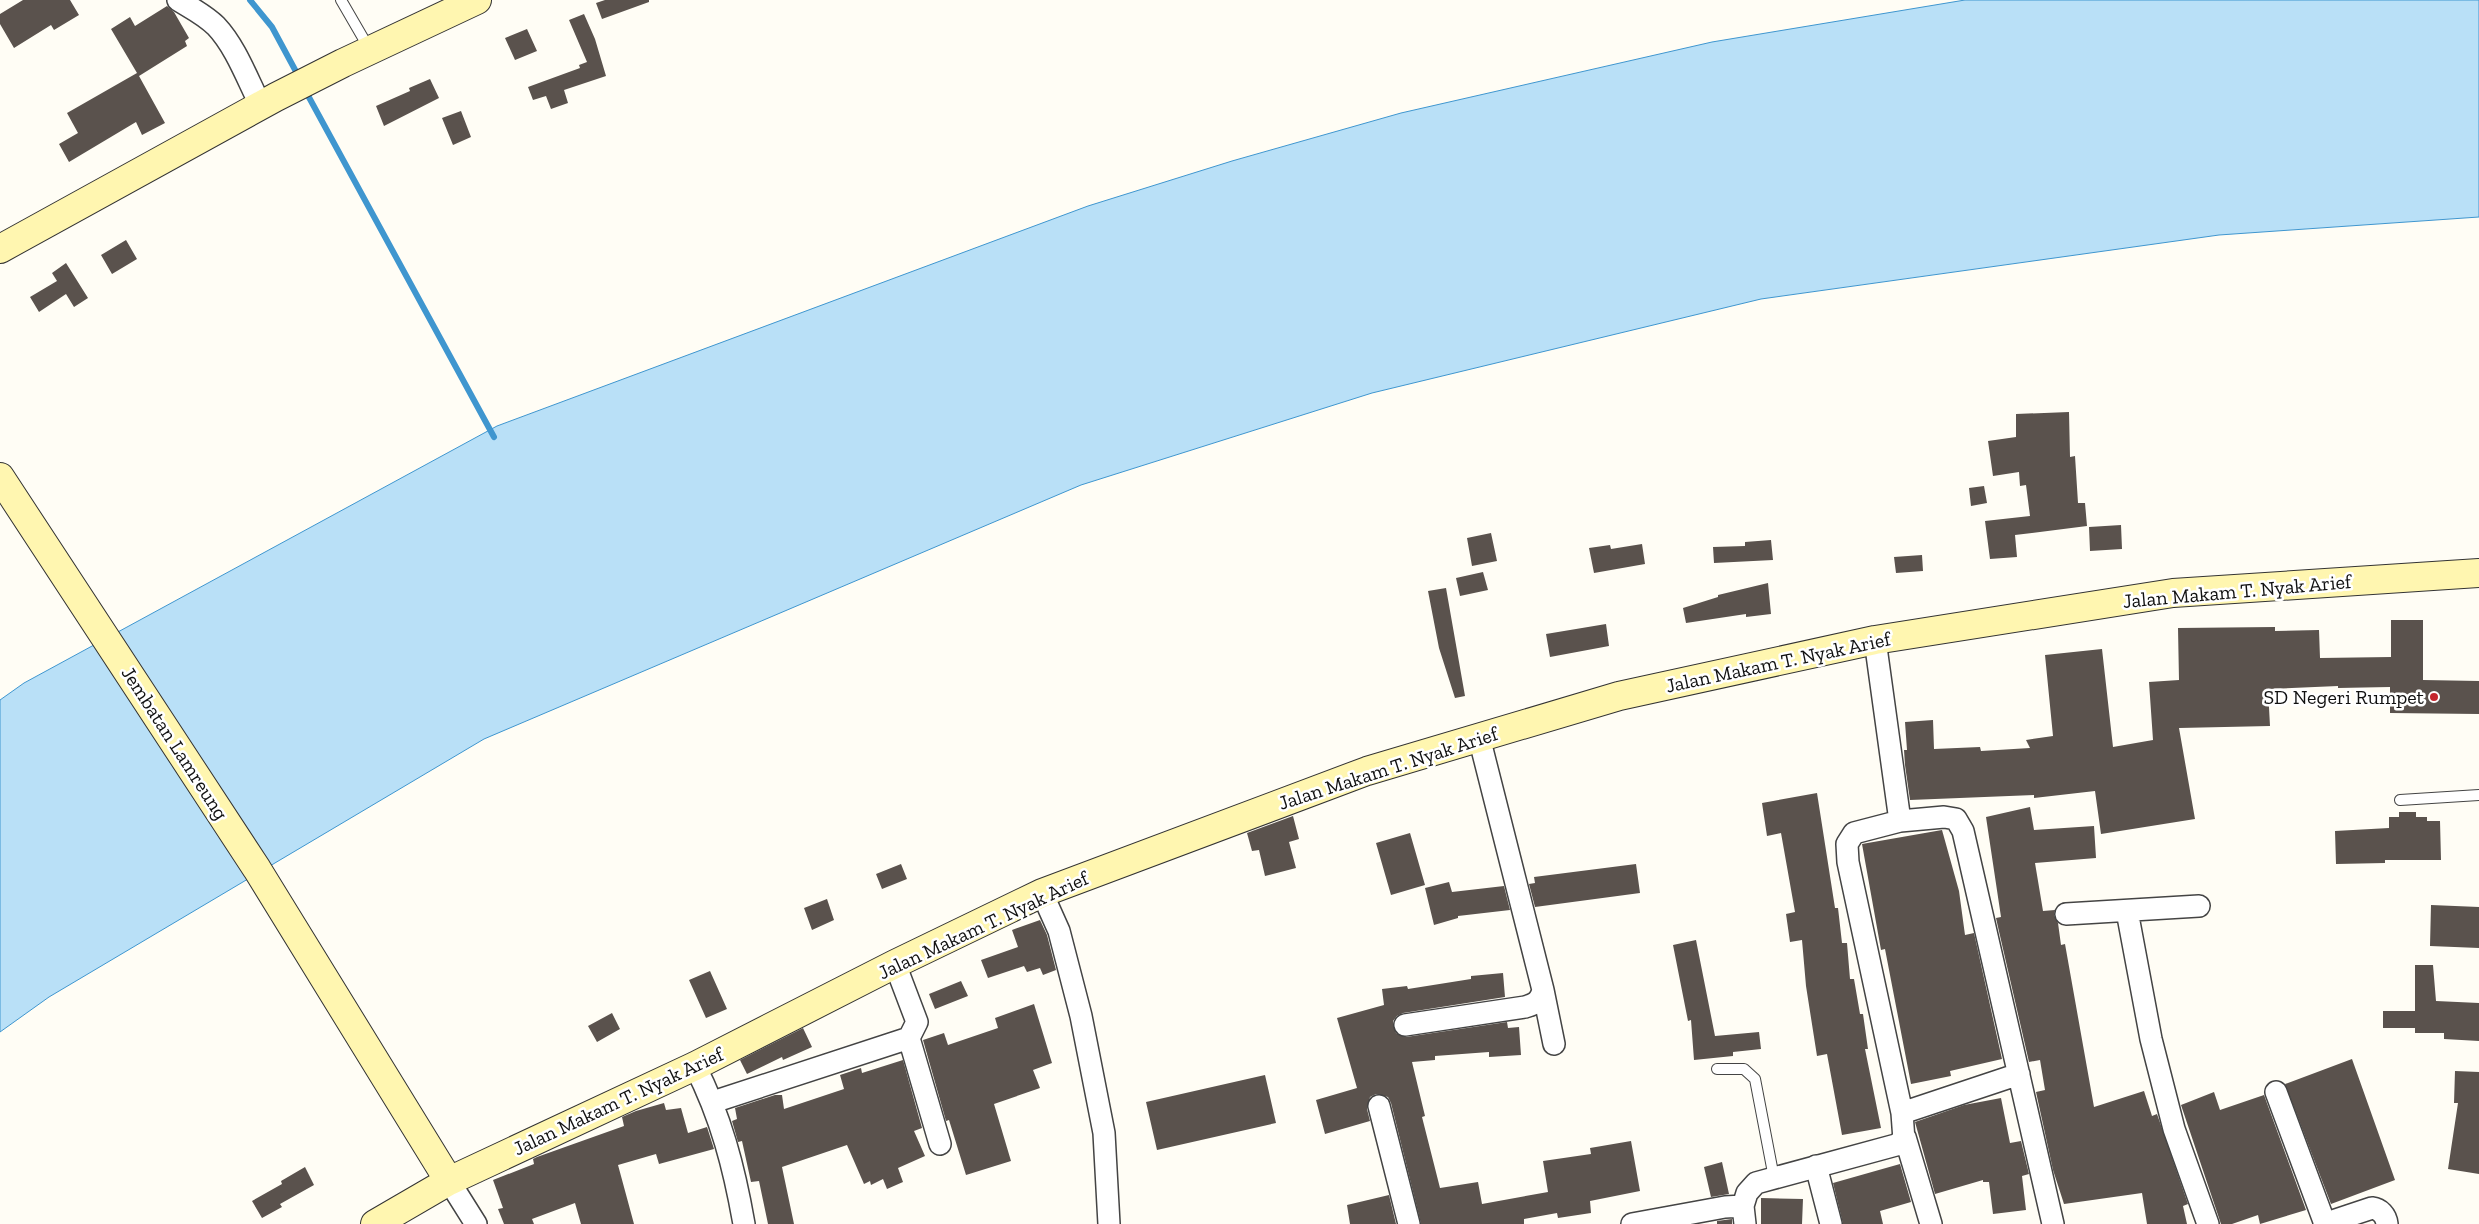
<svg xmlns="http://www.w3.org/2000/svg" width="2479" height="1224" font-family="'Zilla Slab',serif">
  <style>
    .water { fill: #b9e0f7; stroke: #3f96cf }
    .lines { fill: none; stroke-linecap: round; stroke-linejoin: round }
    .stream { stroke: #3f96cf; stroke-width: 6 }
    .building { fill: #5a524d }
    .lane-casing { stroke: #444; stroke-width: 12 }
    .street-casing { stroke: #444; stroke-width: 24 }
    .secondary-casing { stroke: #333; stroke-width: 30 }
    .lane { stroke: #fff; stroke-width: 10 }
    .street { stroke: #fff; stroke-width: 21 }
    .secondary { stroke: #fff6b0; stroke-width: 28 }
    .poi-dot { fill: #c4262e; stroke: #fff; stroke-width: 2 }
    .labels { text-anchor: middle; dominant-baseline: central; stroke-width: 5; stroke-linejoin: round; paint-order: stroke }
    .street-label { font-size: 20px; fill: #111; stroke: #fff }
    .poi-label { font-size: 20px; fill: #111; stroke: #fff; text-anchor: end }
  </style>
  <rect width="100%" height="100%" fill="#fffdf5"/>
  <path class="water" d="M1965,0h514v217l-260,18 -458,64 -389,94 -291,92 -597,254 -435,258 -49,35v-332l24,-17 473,-257 591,-220 144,-45 169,-48 311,-71z"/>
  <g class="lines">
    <path class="stream" d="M250,0l22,27 28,52
      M305,90l189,347"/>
  </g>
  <path class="building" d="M23,0h47l9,15 -25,15 -3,-5 -37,23 -14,-24v-10z
    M605,0h44v2l-47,17 -6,-16z
    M167,6l7,6 15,26 -4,3 2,5 -48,30 26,47 -23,12 -6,-13 -67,40 -10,-18 19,-11 -11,-20 70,-40 -26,-44 19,-12 5,9z
    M584,14l11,25 11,37 -42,14 4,13 -17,6 -5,-13 -13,4 -5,-13 52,-19 -1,-3 8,-3 -18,-42z
    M527,29l10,22 -22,9 -10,-22z
    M430,79l9,19 -55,28 -8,-20 34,-15 -1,-3z
    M461,111l10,26 -18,8 -11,-27z
    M126,240l11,19 -25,15 -11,-19z
    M66,263l22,35 -14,9 -8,-13 -27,18 -9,-15 27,-16 -5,-8z
    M2069,412l1,45 5,-1 3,47h7l2,23 -72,9 2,22 -27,2 -5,-38 45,-5 -4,-31 -6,1 -1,-14 -26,4 -5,-35 28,-4v-23z
    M1984,486l3,17 -16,3 -2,-18z
    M2121,525l1,24 -32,2 -1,-24z
    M1491,533l6,28 -25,5 -5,-28z
    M1771,540l2,20 -59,3 -1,-16 32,-1v-4z
    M1642,544l3,20 -51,9 -5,-25 21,-3 1,4z
    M1922,555l1,16 -27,2 -2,-16z
    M1483,572l5,18 -28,6 -4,-18z
    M1768,583l3,31 -25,3v-3l-60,9 -3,-15 35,-11v-2z
    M1446,588l19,108 -10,2 -16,-50 -11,-57z
    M2391,620h32v60l56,1v33l-89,-1v-26l-52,1v-2l-70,3 2,37 -91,2 16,91 -94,15 -6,-43 -61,7v-3l-124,5 -5,-35 -1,-15h3l-2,-28 28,-2 1,29 46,-2 1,4 49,-3 -4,-8 27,-4 -8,-81 57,-6 11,98 40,-7 -4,-58 30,-2 -1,-52 97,-1v4l44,-1 1,28 71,-1z
    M1606,624l3,22 -59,11 -4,-23z
    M1817,793l18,115h3l4,35h5l3,36h4l6,35h3l5,35h-3l16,79 -39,7 -15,-81 -10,2 -11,-70 -4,-46 -12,2 -4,-28 9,-2 -14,-79 -14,3 -5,-33z
    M2030,807l4,23 60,-4 2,32 -61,5 8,48 12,-1 -1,5 4,8 3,22 4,-1 29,163 50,-16 8,25 5,-2 31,90 -5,2 4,18h-40l-5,-31 -78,11 -11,-34 -17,-78 9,-2 -5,-30 -11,2 -31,-135 -2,-9 5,-1 -15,-100z
    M2399,812h17v5h11v4h13l1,39h-56v3l-49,1 -1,-33 54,-3v-11h10z
    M1293,816l6,23 -10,3 7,26 -31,8 -6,-26 -7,1 -5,-18z
    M1942,830l17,61 6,44 9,-2 28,126 -52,12 1,5 -40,8 -26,-135 -4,1 -19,-106z
    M1410,833l15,52 -34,10 -15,-52z
    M901,864l6,15 -25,10 -6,-15z
    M1636,864l4,29 -105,14 -6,-23 6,-1 -1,-6z
    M1449,882l3,10 52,-6 6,24 -52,6v2l-24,7 -9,-37z
    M827,899l7,21 -22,10 -8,-22z
    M2431,905l48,2v41l-49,-2z
    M1040,920l7,15 9,35 -13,5 -3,-7 -13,4 -3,-6 -36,12 -7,-18 37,-13 -6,-17z
    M1696,940l19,96 44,-4 2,17 -28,3v4l-39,4 -3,-40 -3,1 -15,-76z
    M2415,965h18l3,36 43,2v38l-35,-2v-6h-29v-5h-32v-17h32z
    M710,971l17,38 -21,9 -17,-38z
    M1503,973l2,24 -102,16 -6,3 -4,5 3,12 10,4 101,-15 1,6 11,-1 2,28 -32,2v-5l-54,4v4l-23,2 13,54 -3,1 18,71 38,-6 4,22 66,-12 -5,-31 48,-7 -1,-6 41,-7 9,50 -50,10 1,12 -33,5 -1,-5 -33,6v5h-103l-30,-121 -3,-6 -12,-3 -6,3 -3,12 3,12 -45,13 -9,-34 41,-12 -20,-70 47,-13 -2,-16 25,-3 1,3 63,-10v-3z
    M961,981l7,15 -33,13 -6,-15z
    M1034,1004l18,59 -19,7 7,18 -46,16 17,57 -45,14 -17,-55 -3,1 -23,-81 21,-7 4,12 50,-17 -3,-10z
    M612,1013l8,16 -23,13 -9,-16z
    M803,1028l9,19 -29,13 -1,-3 -35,17 -7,-14z
    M2352,1059l43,121 -64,24 -46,-120z
    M903,1060l19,68 -8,3 11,25 -27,12 5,14 -16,7 -4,-10 -12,6 -1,-4 -6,3 -17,-39 -65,22 12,57h-26l-9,-43 -8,1 -9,-41 -4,1 -6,-21 5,-2 -2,-11 40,-13h7l2,14 60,-20 -4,-14 21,-7 1,5z
    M2455,1071l24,1v102l-31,-5 10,-66h-4z
    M1265,1075l11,48 -119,27 -11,-48z
    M2214,1092l6,18 44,-15 42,115 -46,14 -2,-9 -26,9h-11l-40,-119z
    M2001,1098l9,45 11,-2 8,33 -7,2 4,34 -33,4 -4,-32h-6v-2l-48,14 -20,-72 49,-17z
    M664,1103l2,7 15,-2 7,25 19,-6 7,22 -55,15 -3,-10 -38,11 16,59h-53l-6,-21 -43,16 2,5h-30l-6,-15 5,-1 -10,-28 41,-16 -1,-5 4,-2 87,-31 -2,-9 14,-6z
    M1722,1162l7,32 -18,3 -7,-30z
    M1900,1164l11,38 -31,9 3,13h-40l-10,-41z
    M305,1167l9,18 -34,19 2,3 -20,11 -10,-17 30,-17 -1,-3z
    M1389,1195l7,29h-46l-3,-19z
    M1761,1198l42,1 -1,25h-41z
    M1732,1219v5h-15v-3z"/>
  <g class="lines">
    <g class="lane-casing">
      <path id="lane" d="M341,0l29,50
        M2400,800l79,-5
        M1717,1069h27l11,10 19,99"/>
    </g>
    <g class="street-casing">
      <path id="street" d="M178,0c13,8 27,15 38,26 20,21 32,55 45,80
        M1875,640l25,181 44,-4 12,2 7,12 90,393
        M1042,893l17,38 22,85 23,117 5,91
        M2127,911l24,128 23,90 34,95
        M2066,914l133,-8
        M895,964l22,58 -8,16 31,106
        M1543,990l11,54
        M1405,1025l120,-18c11,-3 15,-6 18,-17l-64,-253
        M695,1066c26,51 39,101 49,158
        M2276,1092l49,132
        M713,1102l196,-64
        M1379,1106l30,118
        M1902,1113l117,-39
        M1905,1137l26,87
        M1816,1166l15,58
        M449,1181l27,43
        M1743,1206l4,-13 9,-10 140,-38 8,-5 -2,-27 -54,-251 -1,-18 7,-11 46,-12
        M1632,1224l93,-17 18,-1 2,18
        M2324,1224l48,-16c8,1 14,7 15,16"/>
    </g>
    <g class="secondary-casing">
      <path id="secondary" d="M0,249l276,-152 67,-34 134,-63
        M0,477l257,392 192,312
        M375,1224l74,-43 246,-115 200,-102 147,-71 325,-122 252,-75 256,-56 298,-47 306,-20"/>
    </g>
    <use href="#lane" class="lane"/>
    <use href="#street" class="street"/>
    <use href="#secondary" class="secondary"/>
  </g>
  <circle class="poi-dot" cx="2434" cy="697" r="5"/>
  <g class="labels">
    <g class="street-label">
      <text transform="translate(2237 591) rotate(-5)">Jalan Makam T. Nyak Arief</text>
      <text transform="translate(1778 662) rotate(-12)">Jalan Makam T. Nyak Arief</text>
      <text transform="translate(175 743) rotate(57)">Jembatan Lamreung</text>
      <text transform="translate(1388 768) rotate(-18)">Jalan Makam T. Nyak Arief</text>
      <text transform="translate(983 925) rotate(-25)">Jalan Makam T. Nyak Arief</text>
      <text transform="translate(618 1101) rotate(-25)">Jalan Makam T. Nyak Arief</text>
    </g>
    <g class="poi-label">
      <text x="2424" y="697">SD Negeri Rumpet</text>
    </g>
  </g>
</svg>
